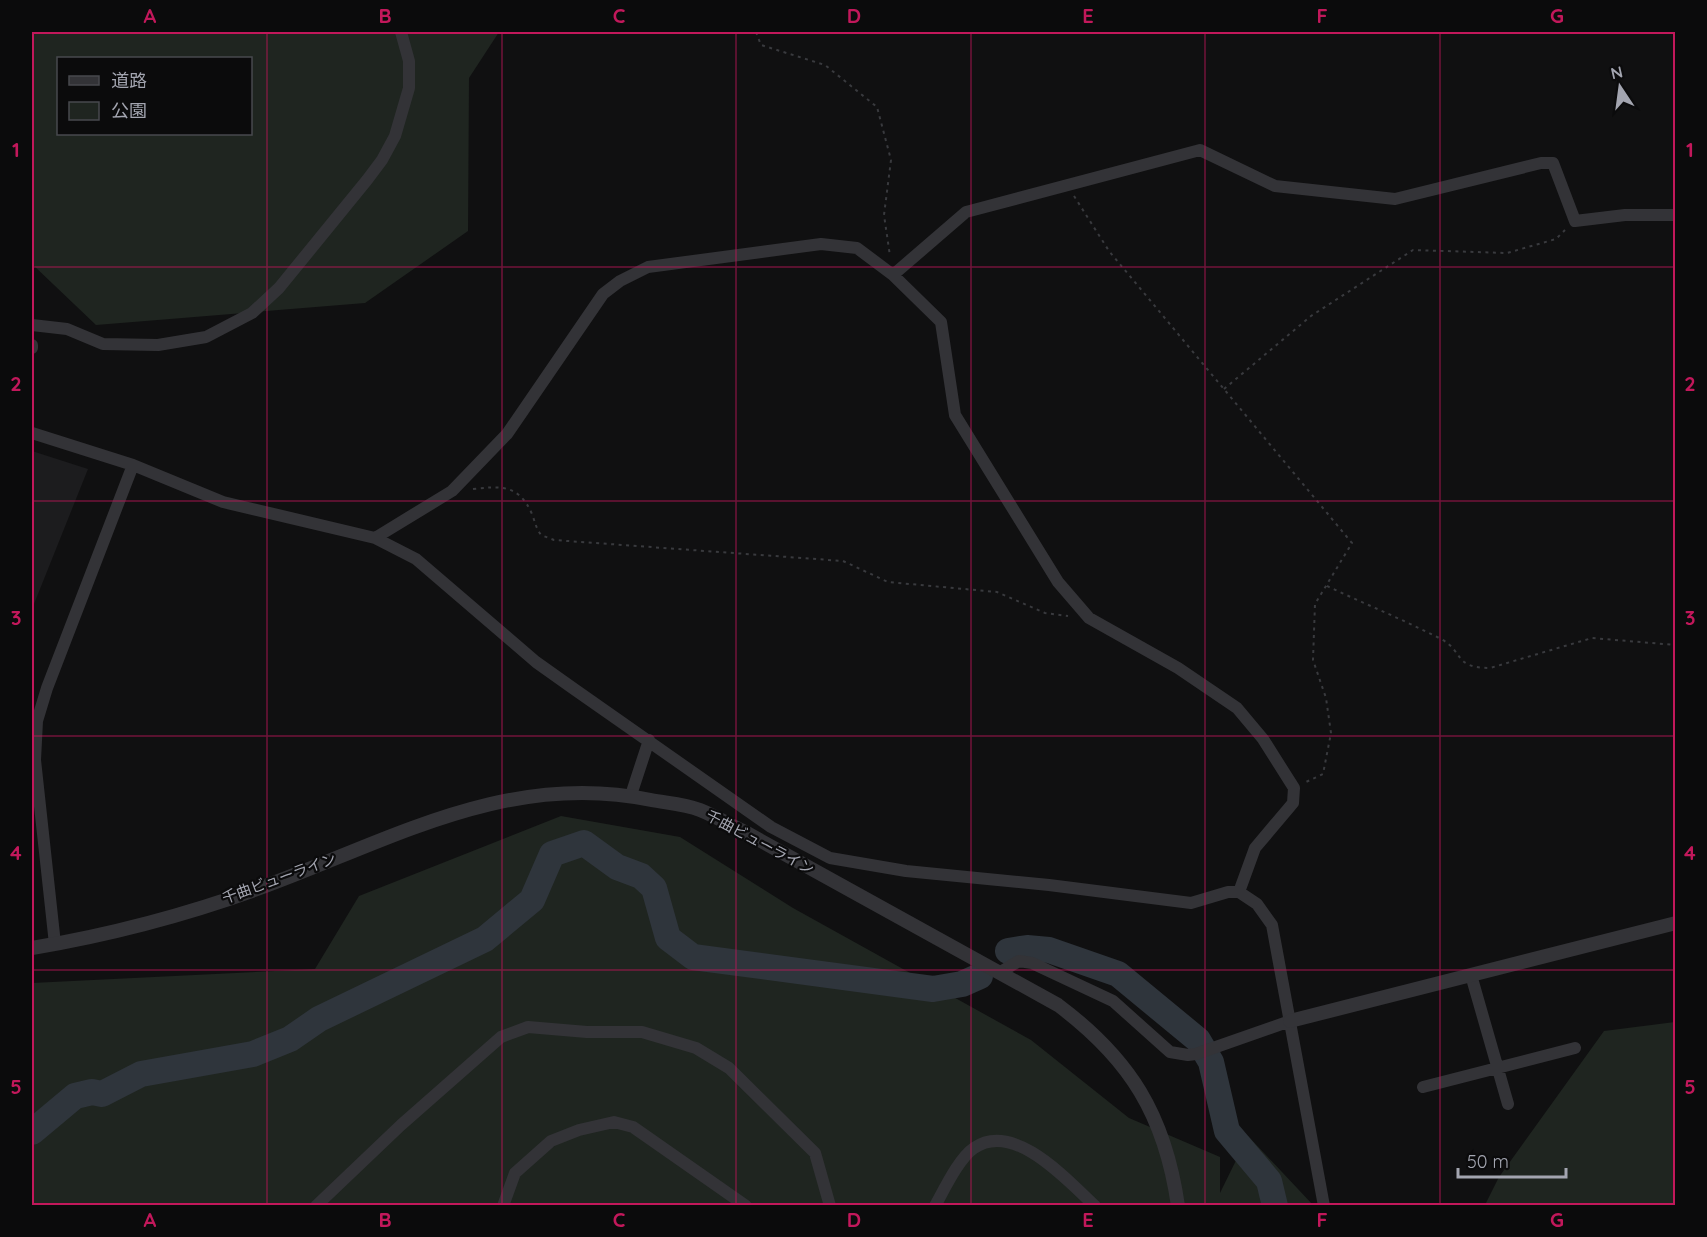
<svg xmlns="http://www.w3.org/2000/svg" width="1707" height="1237" font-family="Quicksand,'Noto Sans JP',sans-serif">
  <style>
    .built { fill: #1c1c1e }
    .green { fill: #1f2520; fill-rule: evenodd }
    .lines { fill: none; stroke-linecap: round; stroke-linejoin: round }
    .river { stroke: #2f353c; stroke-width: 26 }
    .path { stroke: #393a3e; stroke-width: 2; stroke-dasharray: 3 4.5; stroke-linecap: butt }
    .minor { stroke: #333337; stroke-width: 12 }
    .tertiary { stroke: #333337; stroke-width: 14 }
    .grid { fill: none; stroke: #c2185b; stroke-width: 1.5; stroke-opacity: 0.55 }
    .labels { text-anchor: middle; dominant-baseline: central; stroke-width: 4.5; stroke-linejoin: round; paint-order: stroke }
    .street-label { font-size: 15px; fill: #a3a5b0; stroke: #0b0b0c }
    .neatline { fill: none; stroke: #c2185b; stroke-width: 2 }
    .grid-label { font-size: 20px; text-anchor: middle; font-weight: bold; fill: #c2185b }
  </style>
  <rect width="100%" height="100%" fill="#101011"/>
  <path class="built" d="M32,451l56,18 -56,140z"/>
  <path class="green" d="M32,32h467l-30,46 -1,153 -103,72 -269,22 -64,-61zM58,58h192v76h-192z
    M561,816l119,21 113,71 238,132 98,78 91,39v36l28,-57 65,69h-1281v-222l283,-14 44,-73z
    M1675,1022v183h-190l14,-28 105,-146z"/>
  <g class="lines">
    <path class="river" d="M1008,951l19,-3 22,2 69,24 80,66 13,22 16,69 42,50 6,25
      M32,1132l43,-36 17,-4 10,2 39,-20 112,-20 37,-15 29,-20 166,-80 47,-39 20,-46 32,-11 33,24 24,9 13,12 14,50 25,19 240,32 29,-5 18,-8"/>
    <path class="path" d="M756,32l5,13 64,20 52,42 14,53 -7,55 6,41
      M1074,196l35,55 243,292 -37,61 -2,56 13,38 5,35 -8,41 -17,8
      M1224,389l87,-73 102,-66 94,3 49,-14 9,-9
      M473,489c27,-3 46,-5 59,25 3,8 4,14 9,21l13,5 289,21 45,21 109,10 48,21 23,3
      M1327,586c38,18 77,34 114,53 23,12 12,29 49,29l102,-30 84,7"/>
    <path class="minor" d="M893,275l73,-63 234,-62 75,36 120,13 146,-36h12l22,58 50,-6h51
      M32,325l35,4 36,15 55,1 48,-8 46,-24 27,-25 88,-108 15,-20 13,-24 14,-48v-27l-8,-29
      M32,345v3
      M32,433l101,32 90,37 152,36 41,21 120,103 38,27 197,138 59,31 76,13 143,14 142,18 37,-11h11l18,12 15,21 52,281
      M375,538l77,-47 55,-57 96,-140 17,-13 28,-14 173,-23 36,4 36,27 48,47 14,93 103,167 31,36 89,50 59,40 26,31 31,49 -1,15 -38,45 -16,44
      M631,795l18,-55
      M55,944l-20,-184 2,-39 10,-33 86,-223
      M999,973l20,-12 13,2 81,38 57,51 18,3 8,-1 94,-33
      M1471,975l37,129
      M1423,1087l152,-39
      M316,1206l85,-81 100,-88 27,-10 59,5h55l54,16 33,20 86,85 15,53
      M503,1206l12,-33 36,-32 28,-11 35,-8 19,5 113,79
      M935,1206c9,-16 24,-48 39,-58 40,-28 94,33 121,58"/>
    <path class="tertiary" d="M32,948c77,-13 154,-33 228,-60 129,-47 248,-118 391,-88 16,3 34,4 49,10 15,6 30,15 45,22l313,173c72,54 107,110 120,201
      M1290,1021l386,-98"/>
  </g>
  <path class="grid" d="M267,32v1174M502,32v1174M736,32v1174M971,32v1174M1205,32v1174M1440,32v1174M32,267h1644M32,501h1644M32,736h1644M32,970h1644"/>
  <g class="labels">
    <g class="street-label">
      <text transform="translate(760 842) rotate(28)">千曲ビューライン</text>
      <text transform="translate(279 878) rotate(-20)">千曲ビューライン</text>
    </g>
  </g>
  <rect width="1707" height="1237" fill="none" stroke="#0b0b0c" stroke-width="66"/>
  <rect x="57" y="57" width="195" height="78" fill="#0b0b0c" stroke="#48494e" stroke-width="1.5"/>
  <rect x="69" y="76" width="30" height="9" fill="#333337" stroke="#48494e" stroke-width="1.5"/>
  <text x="111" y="87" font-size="18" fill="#a3a5b0">道路</text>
  <rect x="69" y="102" width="30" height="18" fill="#1f2520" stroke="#48494e" stroke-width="1.5"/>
  <text x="111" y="117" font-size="18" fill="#a3a5b0">公園</text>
  <g transform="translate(1620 87) rotate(347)" stroke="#0b0b0c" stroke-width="4.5" paint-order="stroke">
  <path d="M0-4.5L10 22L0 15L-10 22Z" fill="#a3a5b0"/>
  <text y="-9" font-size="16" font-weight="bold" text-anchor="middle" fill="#a3a5b0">N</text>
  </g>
  <path d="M1458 1168v9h108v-9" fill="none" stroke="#a3a5b0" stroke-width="3"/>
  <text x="1467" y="1168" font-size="18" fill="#a3a5b0" stroke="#0b0b0c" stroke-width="4.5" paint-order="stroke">50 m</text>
  <rect x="33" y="33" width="1641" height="1171" class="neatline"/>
  <g class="grid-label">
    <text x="150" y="23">A</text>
    <text x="385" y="23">B</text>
    <text x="619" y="23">C</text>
    <text x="854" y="23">D</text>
    <text x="1088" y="23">E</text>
    <text x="1322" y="23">F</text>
    <text x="1557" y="23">G</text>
    <text x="16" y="157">1</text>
    <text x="1690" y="157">1</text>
    <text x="16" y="391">2</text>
    <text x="1690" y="391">2</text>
    <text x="16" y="625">3</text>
    <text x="1690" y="625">3</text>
    <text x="16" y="860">4</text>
    <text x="1690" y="860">4</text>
    <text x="16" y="1094">5</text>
    <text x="1690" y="1094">5</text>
    <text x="150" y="1227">A</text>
    <text x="385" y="1227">B</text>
    <text x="619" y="1227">C</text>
    <text x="854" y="1227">D</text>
    <text x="1088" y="1227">E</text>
    <text x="1322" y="1227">F</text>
    <text x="1557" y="1227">G</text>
  </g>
</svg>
